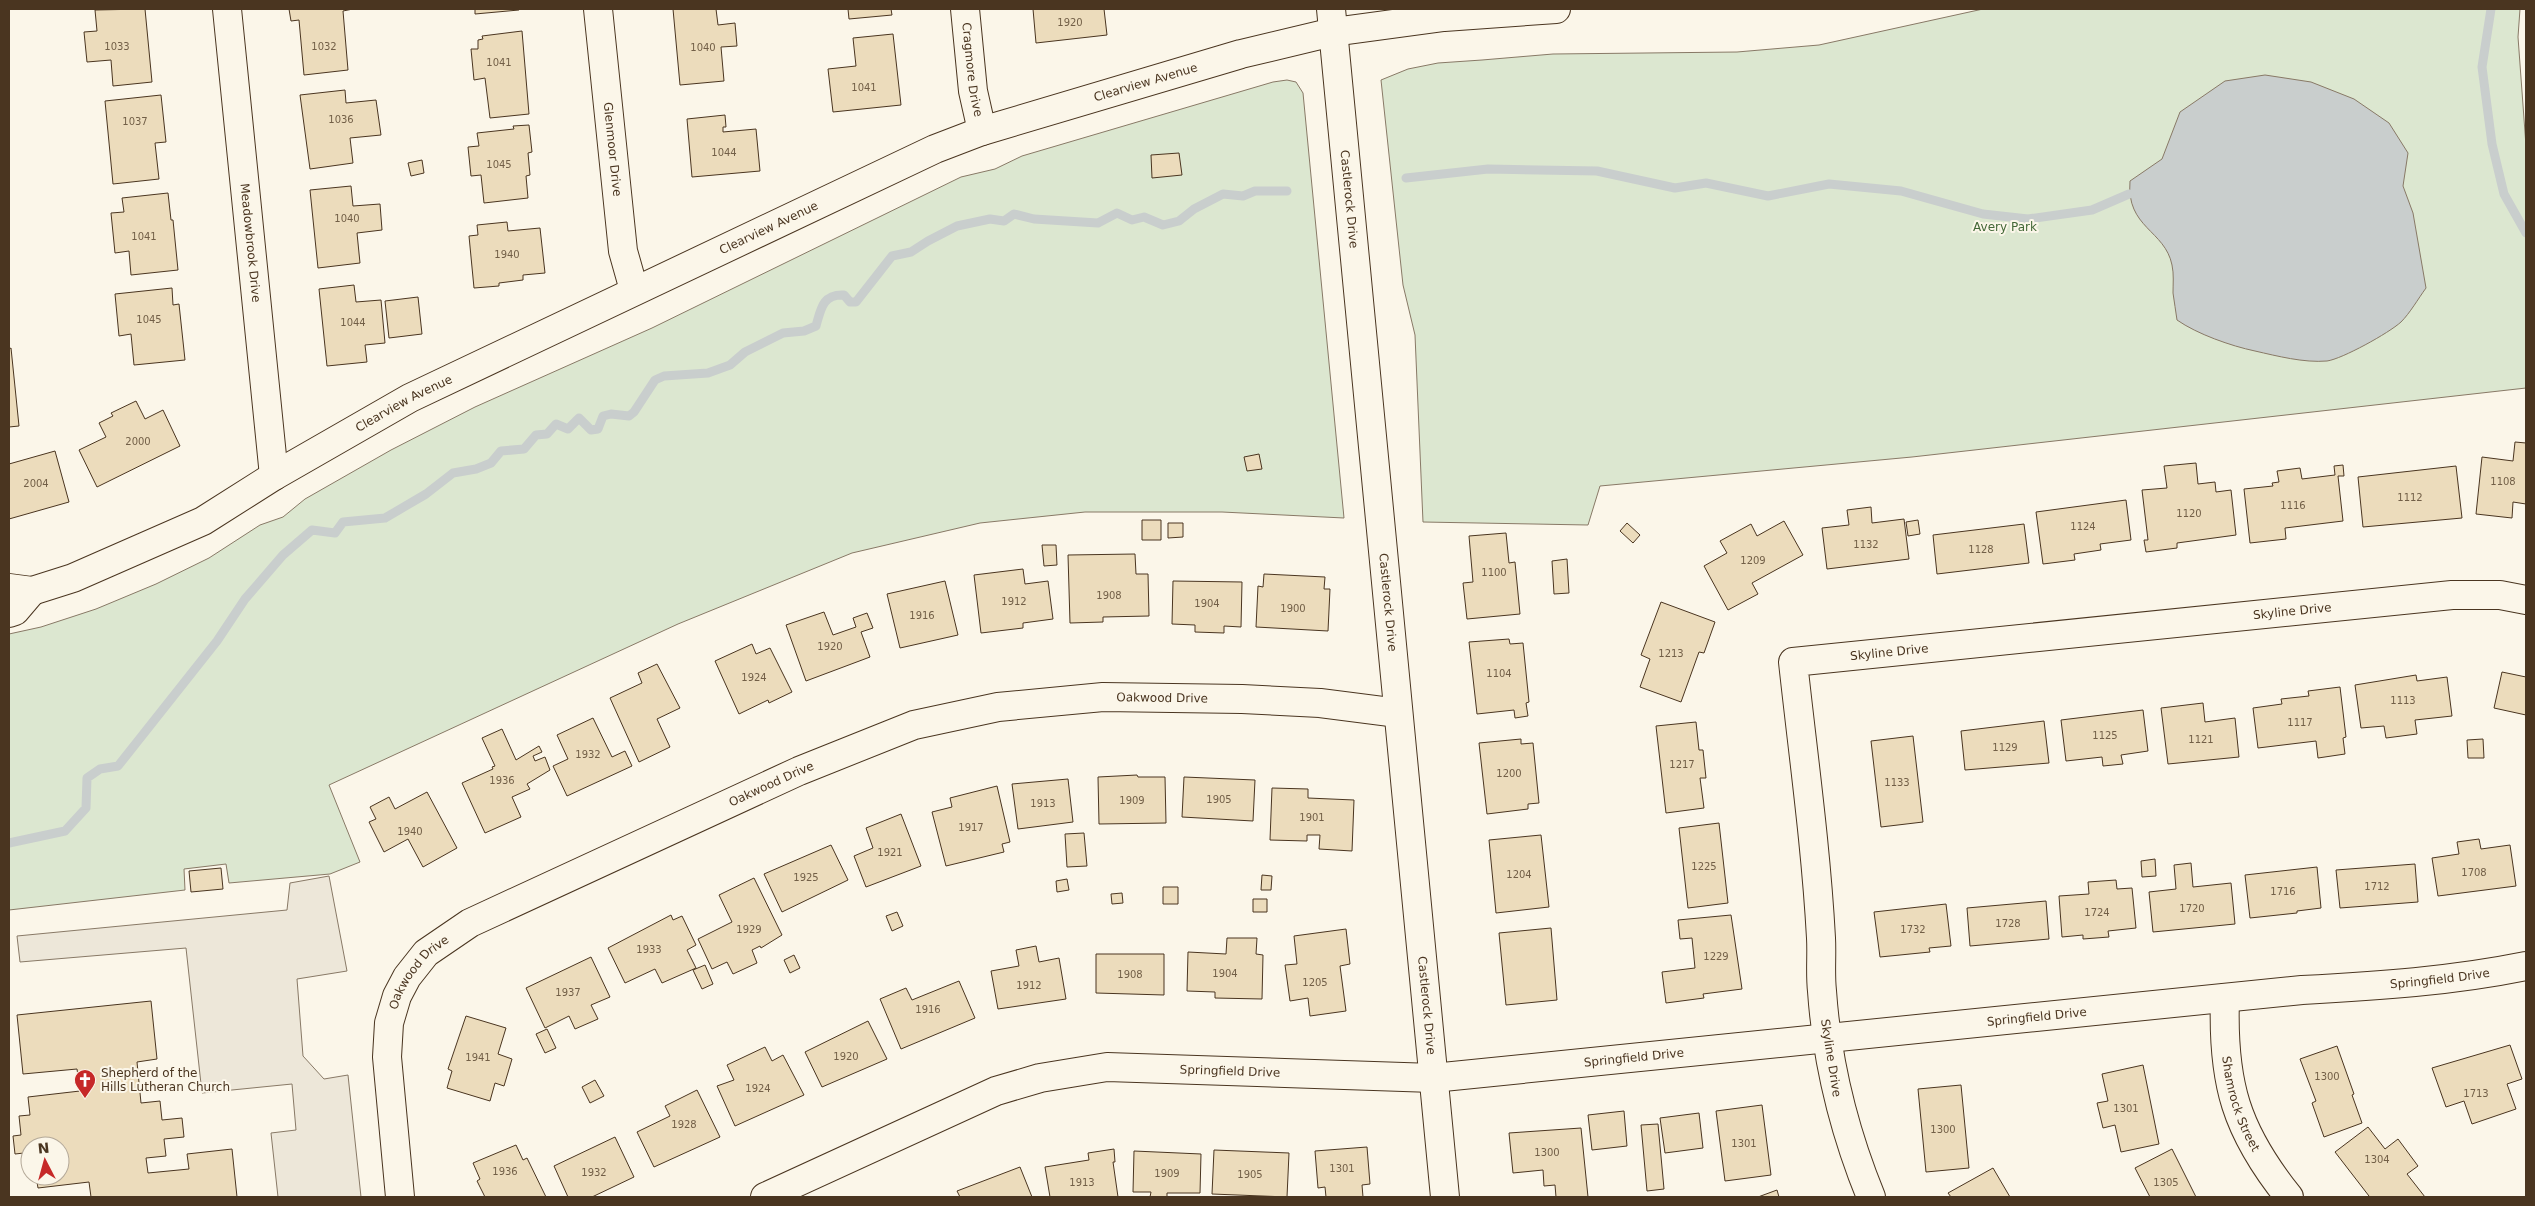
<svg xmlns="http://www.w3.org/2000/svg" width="2535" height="1206" font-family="'DejaVu Sans',sans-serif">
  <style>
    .green { fill: #dce7d0; stroke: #887966 }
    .parking { fill: #ede7d9; stroke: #887966 }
    .water { fill: #c9cecd; stroke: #887966 }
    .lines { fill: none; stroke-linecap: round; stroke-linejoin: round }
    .stream { stroke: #c9cecd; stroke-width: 9 }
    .building { fill: #ecdcbc; stroke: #4a3520 }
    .minor-casing { stroke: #4a3520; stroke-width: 30 }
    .minor { stroke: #fbf6e9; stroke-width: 28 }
    .labels { text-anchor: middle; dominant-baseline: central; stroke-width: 4; stroke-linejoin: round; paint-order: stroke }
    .number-label { font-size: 10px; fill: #725f47 }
    .street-label { font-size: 12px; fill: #4a3520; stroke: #fbf6e9 }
    .park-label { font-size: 12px; fill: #436837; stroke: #fbf6e9 }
    .poi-label { font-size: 12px; fill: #4a3520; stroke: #fbf6e9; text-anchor: start }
  </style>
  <rect width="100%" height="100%" fill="#fbf6e9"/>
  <path class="green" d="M1983,9h537l-2,28 8,109v242l-614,69 -312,29 -12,39 -165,-3 -8,-187 -12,-50 -22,-205 27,-11 30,-6 44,-3 71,-6 184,-2 82,-7z
    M1287,80l9,2 7,11 41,425 -122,-6h-137l-105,11 -128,30 -174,71 -349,161 31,77 -30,12 -101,9 -3,-19 -42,5 1,21 -176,20v-276l32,-7 55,-18 60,-25 53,-26 51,-33 23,-8 22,-18 86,-49 84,-43 177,-79 309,-151 34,-8 27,-13 251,-74z"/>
  <path class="parking" d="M329,876l18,95 -50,8 6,77 21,23 24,-4 13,122h-83l-7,-64 25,-3 -4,-46 -90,9 -16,-145 -166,14 -3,-26 270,-26 3,-27z"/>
  <path class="water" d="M2265,75l46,7 43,17 35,24 19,30 -5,33 10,27 13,75c-8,11 -16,25 -25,34 -12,11 -59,37 -74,39 -23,2 -50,-5 -72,-10 -24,-5 -58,-17 -78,-31 -1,-9 -3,-18 -4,-27 0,-9 1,-19 -1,-28 -7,-35 -46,-37 -42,-84l32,-22 18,-47 45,-31z"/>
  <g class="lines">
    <path class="stream" d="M2491,9l-9,58 10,77 12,50 22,39
      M1406,178l82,-9 109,2 78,17 31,-5 62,13 61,-12 72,7 82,23 45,5 64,-9 37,-16
      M9,843l56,-12 21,-23 1,-30 13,-9 18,-3 99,-125 28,-42 38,-44 29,-25 23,3 8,-11 42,-4 41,-24 27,-21 23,-4 15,-6 10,-12 23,-2 12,-14 11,-1 9,-10 12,5 11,-11 12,12 7,-1 5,-13 8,-2 18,2 5,-4 21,-32 9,-4 44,-3 22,-8 15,-13 38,-19 21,-2 12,-5c5,-18 7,-32 28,-31l6,7h6l36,-46 19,-4 17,-11 29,-15 33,-7 14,2 10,-7 20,5 64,4 19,-10 15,7 12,-3 19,8 16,-4 15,-12 29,-15 20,2 12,-5h32"/>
  </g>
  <path class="building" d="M145,9l7,73 -39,4 -2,-26 -24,2 -3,-30 13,-1 -2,-21z
    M289,9h64l-10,2 5,59 -44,5 -5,-55 -8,1z
    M475,9h44v1l-44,4z
    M673,9h43l2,16 17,-2 2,23 -16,1 3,34 -44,4z
    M848,9h43l1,6 -43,4z
    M1033,9h71l3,26 -71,8z
    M522,31l7,83 -39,4 -5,-40 -11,2 -3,-31h7v-9l5,-1 -1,-3z
    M893,34l8,71 -68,7 -5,-43 28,-3 -3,-28z
    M345,90l1,13 30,-3 5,35 -31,3 3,25 -43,6 -10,-74z
    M161,95l5,47 -11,1 4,36 -46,5 -8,-83z
    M725,115l1,12h-3v5l33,-3 4,42 -68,6 -5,-58z
    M529,125l3,27 -4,1 2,22 -4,1 2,22 -44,5 -3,-28 -10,1 -3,-29 11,-1 -2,-13 37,-4 -1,-3z
    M1179,153l3,22 -30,3 -1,-23z
    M422,160l2,13 -13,3 -3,-13z
    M351,186l2,20 27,-2 2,26 -25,3 3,30 -42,5 -8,-78z
    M168,193l3,27h2l5,50 -47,5 -2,-24 -14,2 -4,-40 13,-1 -2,-14z
    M507,222l1,9 32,-3 5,45 -22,2v5l-24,3v3l-25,2 -5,-52 9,-1 -1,-10z
    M354,285l2,17 25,-2 4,43 -20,2 2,17 -40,4 -8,-77z
    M172,288l1,17 6,-1 6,56 -51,5 -3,-31 -12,2 -4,-42z
    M418,297l4,37 -33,4 -4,-37z
    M11,348l8,78 -10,1v-78z
    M136,401l9,18 18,-9 17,36 -83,41 -18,-37 27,-13 -7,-14 14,-7 -2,-3z
    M2515,442l11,1v61l-13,-2 -1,16 -36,-4 6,-57 31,4z
    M55,451l14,51 -60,17v-55z
    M1259,454l3,15 -15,2 -3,-14z
    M2196,463l2,21 17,-2 1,10 15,-2 5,45 -59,8v5l-31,4 -2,-12h4l-6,-50 25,-2 -3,-22z
    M2343,465l1,11h-6l5,45 -58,7 1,11 -36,4 -6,-54 29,-3 -1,-3 7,-1 -2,-11 23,-3 2,11 33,-4 -1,-9z
    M2456,466l6,52 -99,9 -5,-50z
    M2126,500l5,40 -31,4 1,6 -27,4 1,6 -32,4 -7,-52z
    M1871,507l1,16 32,-4 5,40 -82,10 -5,-41 27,-3 -2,-15z
    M1142,520h19v20h-19z
    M1918,520l2,14 -12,2 -2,-14z
    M1784,521l19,34 -51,28 6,11 -30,16 -24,-44 23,-13 -7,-12 31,-17 6,12z
    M1168,523h15v14l-15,1z
    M1627,523l13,12 -7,8 -13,-12z
    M2024,524l5,39 -92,11 -4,-39z
    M1506,533l3,30 6,-1 5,52 -53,5 -4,-36 10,-1 -4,-46z
    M1042,545h14l1,20 -13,1z
    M1135,554l1,20h12l1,42 -46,1v5l-33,1 -2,-68z
    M1567,559l2,34 -15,1 -2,-33z
    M1023,569l2,15 23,-3 5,38 -30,4v5l-42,5 -7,-58z
    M1264,574l61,3 -1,12h6l-2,42 -72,-4 2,-41 5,1z
    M945,581l13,54 -58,13 -13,-54z
    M1173,581l69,1 -1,45 -17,-1v7l-29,-1v-7l-23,-1z
    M1661,602l54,20 -11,31 -5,-1 -18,50 -41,-15 10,-28 -9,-4z
    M824,612l9,23 23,-8 -3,-9 14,-5 6,15 -12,4 9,25 -64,24 -20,-56z
    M1509,639l1,5 13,-1 6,59 -3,1 2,13 -13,2 -1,-8 -37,4 -8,-72z
    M752,644l4,10 14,-6 22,44 -23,11 -1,-3 -29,14 -24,-53z
    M657,664l23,44 -23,11 13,28 -31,15 -29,-64 32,-15 -4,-10z
    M2502,672l24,5v38l-32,-7z
    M2416,675l1,6 30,-4 5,39 -37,4 2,14 -31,4 -2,-12 -23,2 -6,-43z
    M2340,687l6,50 -3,1 2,16 -27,4 -2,-17 -58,7 -5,-40 29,-4 -1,-5 28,-3 -1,-5z
    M2203,703l2,19 30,-4 4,39 -71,7 -7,-56z
    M2143,710l5,41 -27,4 2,9 -20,2 -1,-9 -36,4 -5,-41z
    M593,718l19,39 13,-6 7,15 -65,30 -14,-30 15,-7 -11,-24z
    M2044,721l5,42 -84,7 -4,-39z
    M1696,722l3,28h4l3,28h-6l4,30 -38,5 -10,-87z
    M502,729l14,31 23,-14 3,6 -9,4 2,5 10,-4 5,13 -23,14 3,5 -18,8 9,20 -36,16 -23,-50 31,-14 -1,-2 3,-1 -13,-28z
    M1913,736l10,86 -42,5 -10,-86z
    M1521,739v5l12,-1 6,60 -11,1v5l-41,5 -8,-71z
    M2483,739l1,19h-16l-1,-18z
    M1137,775l1,2h27l1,46 -67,1 -1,-47z
    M1184,777l71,3 -2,41 -71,-4z
    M1068,779l5,43 -55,7 -6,-45z
    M997,786l13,56 -8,2 2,8 -58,14 -14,-54 20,-5 -2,-9z
    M1272,788l36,1v9l46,2 -2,51 -33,-2 1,-14h-13v6l-37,-1z
    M427,792l30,56 -34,19 -15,-28 -24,13 -15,-30 7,-3 -6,-12 19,-10 6,12z
    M901,814l20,52 -55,21 -12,-31 19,-8 -7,-20z
    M1719,823l9,80 -40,5 -9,-80z
    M1084,833l3,33 -20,1 -2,-33z
    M1541,835l8,72 -53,6 -7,-73z
    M2479,839l2,10 29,-4 6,41 -78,10 -6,-38 27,-4 -2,-12z
    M831,845l17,35 -66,32 -18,-38z
    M2155,859l1,17 -14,1 -1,-16z
    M2191,863l2,24 38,-4 4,41 -82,8 -4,-40 27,-3 -2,-24z
    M2415,864l3,38 -78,6 -4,-38z
    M2317,867l4,41 -24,3v2l-47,5 -5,-43z
    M221,868l2,21 -32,3 -2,-21z
    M1262,875l10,1 -1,14h-10z
    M754,878l28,57 -21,13 -1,-2 -8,4 5,13 -24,11 -6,-12 -15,7 -14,-30 34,-17 -13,-27z
    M1067,879l2,11 -12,2 -1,-11z
    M2116,880l1,9 15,-1 4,40 -28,3 1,6 -26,2v-4l-21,2 -3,-41 30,-2 -1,-12z
    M1163,887h15v17h-15z
    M1122,893l1,10 -11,1 -1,-10z
    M1253,899h14v13h-14z
    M2046,901l3,38 -79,7 -3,-38z
    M1946,904l5,42 -22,2 1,4 -50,5 -6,-45z
    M897,912l6,14 -11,5 -6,-15z
    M671,915l2,5 9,-4 14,29 -9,5 9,18 -34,15 -7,-14 -30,14 -17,-35z
    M1731,915l11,74 -39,5 1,4 -38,5 -4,-31 33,-4 -3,-30 -12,1 -2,-19z
    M1551,928l6,72 -51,5 -7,-72z
    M1346,929l4,35 -10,2 6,45 -36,5 -2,-18 -18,3 -5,-36 12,-1 -3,-28z
    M1227,938h30l-1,16 7,1 -1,44 -47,-1v-6l-28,-1 1,-39 38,2z
    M1036,946l3,16 20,-4 7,41 -68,10 -7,-38 28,-5 -3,-16z
    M1096,954h68v41l-68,-2z
    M794,955l6,13 -10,5 -6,-13z
    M591,957l19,40 -19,8 7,14 -23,10 -6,-13 -24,12 -19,-40z
    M705,965l8,19 -11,5 -9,-19z
    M959,981l16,37 -74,31 -21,-50 26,-11 6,12z
    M151,1001l6,58 -20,3 4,41 19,-2 2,19 20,-2 2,19 -20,2 2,17 -20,2 2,15 41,-4 -2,-15 45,-5 5,48h-146l-2,-15 -51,6 -2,-12h24v-30h-30v24l-4,1 -2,-18 -9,1 -2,-18 8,-1 -2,-19 11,-1 -2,-18 52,-6 -3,-22 -54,5 -6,-59z
    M466,1016l40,12 -8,26 14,5 -8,27 -9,-3 -5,18 -43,-13 5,-17 -4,-2z
    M868,1021l19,38 -65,28 -17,-35z
    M547,1029l9,19 -11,5 -9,-19z
    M2510,1045l12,34 -15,5 9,25 -44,15 -8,-23 -18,6 -14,-39z
    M2337,1046l17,48 -2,1 10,28 -38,14 -12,-34 4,-2 -16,-42z
    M765,1047l7,14 11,-6 21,40 -69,31 -18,-40 17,-6 -7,-15z
    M2143,1065l16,79 -38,8 -6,-27 -12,3 -6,-25 11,-2 -6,-27z
    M595,1080l9,16 -14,7 -8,-16z
    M1961,1085l8,83 -43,4 -8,-83z
    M697,1090l23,47 -66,30 -17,-35 33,-16 -5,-10z
    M1762,1105l9,70 -46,6 -9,-70z
    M1624,1111l3,35 -35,4 -4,-35z
    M1699,1113l4,35 -38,5 -5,-35z
    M1658,1124l6,65 -17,2 -6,-66z
    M2368,1127l17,22 13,-10 20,27 -11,8 18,23h-58l2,-1 -34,-44z
    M1581,1128l7,69h-32l-1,-12 -11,1 -1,-16 -30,3 -4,-40z
    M615,1137l19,40 -42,20h-24l-14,-31z
    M516,1145l7,15 4,-2 19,39h-61l-8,-16 3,-2 -7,-16z
    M1367,1147l3,37 -8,1 1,12h-37l-1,-10 -7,1 -3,-37z
    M1114,1149l1,13h-2l5,35h-68l-5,-30 44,-7 -1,-7z
    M2172,1149l24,48h-46l-15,-29z
    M1214,1150l75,3 -2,44 -75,-3z
    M1134,1151l67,3 -1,39h-33v4h-17l1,-5h-18z
    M1020,1167l12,30h-72l-3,-6z
    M1993,1168l17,29h-59l-3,-4z
    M1777,1190l2,7h-21z"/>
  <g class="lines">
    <g class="minor-casing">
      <g id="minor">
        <path id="s1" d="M227,9l47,467"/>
        <path id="s2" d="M598,9l25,242 11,39"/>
        <path id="s3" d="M965,9l8,82 9,40"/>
        <path id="s4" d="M1331,9l114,1188"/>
        <path id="s5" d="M9,588l23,3 41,-13 130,-57 71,-45 136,-78 525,-249 47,-18 259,-77 92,-22 111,-15 112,-8"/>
        <path d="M9,613l6,-2 17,-20"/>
        <path id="s6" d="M2225,998c-3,85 11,133 64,199"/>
        <path id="s7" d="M400,1197l-13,-140 2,-34 8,-27 10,-19 19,-24 44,-30 329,-152 115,-46 84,-18 105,-10 139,2 78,4 78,10"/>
        <path id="s8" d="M765,1197l231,-106 44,-13 67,-11 326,11 869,-88c76,-4 150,-9 224,-24"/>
        <path id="s9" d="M1871,1197c-27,-66 -44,-134 -49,-206 -2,-18 0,-35 -1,-53 -5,-92 -18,-184 -28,-276l659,-67h48l26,5"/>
      </g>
    </g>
    <use href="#minor" class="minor"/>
  </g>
  <defs>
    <g id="church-pin" transform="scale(1.125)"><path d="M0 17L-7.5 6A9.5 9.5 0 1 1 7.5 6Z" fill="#c62828" stroke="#fbf6e9"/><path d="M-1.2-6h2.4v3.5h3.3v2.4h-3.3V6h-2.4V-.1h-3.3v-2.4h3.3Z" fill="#fff"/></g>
  </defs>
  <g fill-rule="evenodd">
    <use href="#church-pin" x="85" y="1080"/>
  </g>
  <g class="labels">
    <g class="number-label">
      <text x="1070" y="22">1920</text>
      <text x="117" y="46">1033</text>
      <text x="324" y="46">1032</text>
      <text x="703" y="47">1040</text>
      <text x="499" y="62">1041</text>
      <text x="864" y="87">1041</text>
      <text x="341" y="119">1036</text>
      <text x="135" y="121">1037</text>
      <text x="724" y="152">1044</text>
      <text x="499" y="164">1045</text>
      <text x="347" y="218">1040</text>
      <text x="144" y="236">1041</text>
      <text x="507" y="254">1940</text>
      <text x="149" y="319">1045</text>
      <text x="353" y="322">1044</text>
      <text x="138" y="441">2000</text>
      <text x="2503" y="481">1108</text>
      <text x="36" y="483">2004</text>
      <text x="2410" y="497">1112</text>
      <text x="2293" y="505">1116</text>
      <text x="2189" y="513">1120</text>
      <text x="2083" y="526">1124</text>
      <text x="1866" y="544">1132</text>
      <text x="1981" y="549">1128</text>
      <text x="1753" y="560">1209</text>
      <text x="1494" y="572">1100</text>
      <text x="1109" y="595">1908</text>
      <text x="1014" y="601">1912</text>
      <text x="1207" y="603">1904</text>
      <text x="1293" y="608">1900</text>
      <text x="922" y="615">1916</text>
      <text x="830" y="646">1920</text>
      <text x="1671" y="653">1213</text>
      <text x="1499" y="673">1104</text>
      <text x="754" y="677">1924</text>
      <text x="2403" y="700">1113</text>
      <text x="2300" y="722">1117</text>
      <text x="2105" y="735">1125</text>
      <text x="2201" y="739">1121</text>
      <text x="2005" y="747">1129</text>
      <text x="588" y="754">1932</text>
      <text x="1682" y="764">1217</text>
      <text x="1509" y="773">1200</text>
      <text x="502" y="780">1936</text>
      <text x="1897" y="782">1133</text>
      <text x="1219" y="799">1905</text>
      <text x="1132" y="800">1909</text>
      <text x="1043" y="803">1913</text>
      <text x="1312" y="817">1901</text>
      <text x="971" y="827">1917</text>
      <text x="410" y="831">1940</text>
      <text x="890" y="852">1921</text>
      <text x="1704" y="866">1225</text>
      <text x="2474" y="872">1708</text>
      <text x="1519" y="874">1204</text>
      <text x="806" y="877">1925</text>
      <text x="2377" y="886">1712</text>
      <text x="2283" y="891">1716</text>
      <text x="2192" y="908">1720</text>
      <text x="2097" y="912">1724</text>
      <text x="2008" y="923">1728</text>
      <text x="749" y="929">1929</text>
      <text x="1913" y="929">1732</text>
      <text x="649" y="949">1933</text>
      <text x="1716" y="956">1229</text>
      <text x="1225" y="973">1904</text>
      <text x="1130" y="974">1908</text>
      <text x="1315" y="982">1205</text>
      <text x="1029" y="985">1912</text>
      <text x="568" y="992">1937</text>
      <text x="928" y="1009">1916</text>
      <text x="846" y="1056">1920</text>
      <text x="478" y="1057">1941</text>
      <text x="2327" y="1076">1300</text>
      <text x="758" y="1088">1924</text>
      <text x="2476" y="1093">1713</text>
      <text x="2126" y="1108">1301</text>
      <text x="684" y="1124">1928</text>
      <text x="1943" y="1129">1300</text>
      <text x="1744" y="1143">1301</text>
      <text x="1547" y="1152">1300</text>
      <text x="2377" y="1159">1304</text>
      <text x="1342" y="1168">1301</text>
      <text x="505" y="1171">1936</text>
      <text x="594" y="1172">1932</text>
      <text x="1167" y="1173">1909</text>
      <text x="1250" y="1174">1905</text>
      <text x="1082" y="1182">1913</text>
      <text x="2166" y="1182">1305</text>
    </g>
    <g class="street-label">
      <text stroke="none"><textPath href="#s3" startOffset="61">Cragmore Drive</textPath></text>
      <text stroke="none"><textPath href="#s5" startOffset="1251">Clearview Avenue</textPath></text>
      <text stroke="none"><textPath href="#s2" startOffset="141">Glenmoor Drive</textPath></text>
      <text stroke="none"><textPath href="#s4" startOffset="191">Castlerock Drive</textPath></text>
      <text stroke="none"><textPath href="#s5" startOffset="846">Clearview Avenue</textPath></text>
      <text stroke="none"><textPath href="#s1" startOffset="235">Meadowbrook Drive</textPath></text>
      <text stroke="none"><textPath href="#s5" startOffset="441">Clearview Avenue</textPath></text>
      <text stroke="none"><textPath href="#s4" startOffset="596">Castlerock Drive</textPath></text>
      <text stroke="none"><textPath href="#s9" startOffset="1045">Skyline Drive</textPath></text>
      <text stroke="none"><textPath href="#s9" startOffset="640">Skyline Drive</textPath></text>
      <text stroke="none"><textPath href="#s7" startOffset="1045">Oakwood Drive</textPath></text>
      <text stroke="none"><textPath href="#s7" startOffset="640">Oakwood Drive</textPath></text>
      <text stroke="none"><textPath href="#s7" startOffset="235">Oakwood Drive</textPath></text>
      <text stroke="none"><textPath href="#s8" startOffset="1706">Springfield Drive</textPath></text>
      <text stroke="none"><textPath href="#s4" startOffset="1001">Castlerock Drive</textPath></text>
      <text stroke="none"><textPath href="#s8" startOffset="1301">Springfield Drive</textPath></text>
      <text stroke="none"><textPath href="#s8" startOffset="896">Springfield Drive</textPath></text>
      <text transform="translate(1831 1058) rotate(81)">Skyline Drive</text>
      <text stroke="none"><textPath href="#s8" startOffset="491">Springfield Drive</textPath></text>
      <text stroke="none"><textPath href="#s6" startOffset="108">Shamrock Street</textPath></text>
    </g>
    <g class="park-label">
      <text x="2005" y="227">Avery Park</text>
    </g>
    <g class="poi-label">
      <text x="101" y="1073">Shepherd of the<tspan x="101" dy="14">Hills Lutheran Church</tspan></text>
    </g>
  </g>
  <rect width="2535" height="1206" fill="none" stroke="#4a3520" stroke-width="20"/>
  <g transform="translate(45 1161) rotate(354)"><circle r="24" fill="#fbf6e9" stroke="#b4a999"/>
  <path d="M0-4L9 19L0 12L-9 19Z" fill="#c62828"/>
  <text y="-8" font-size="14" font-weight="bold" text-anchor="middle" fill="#4a3520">N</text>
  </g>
</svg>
